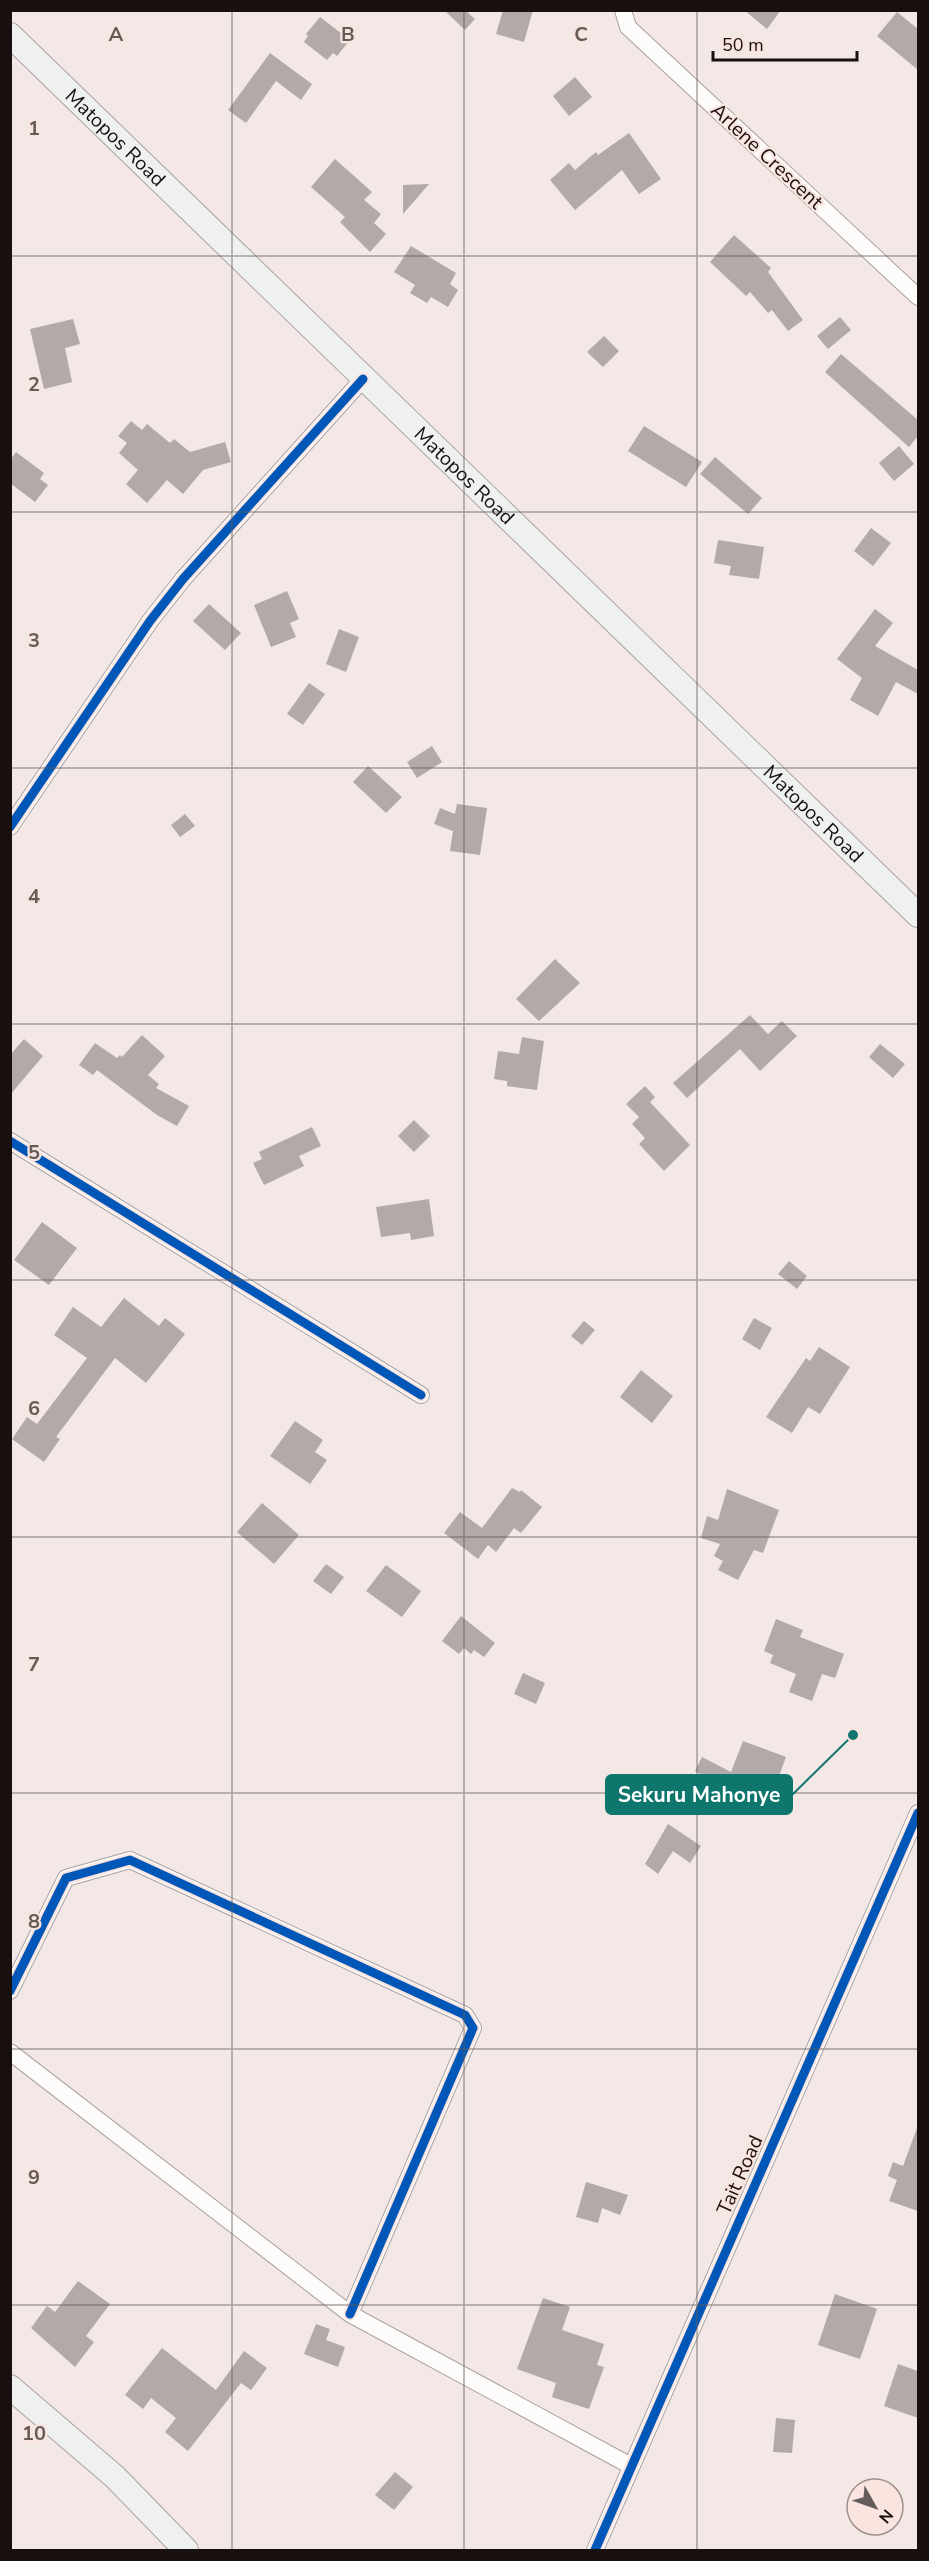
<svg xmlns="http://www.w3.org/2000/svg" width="929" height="2561" font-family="'Nunito Sans',sans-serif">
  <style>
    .building { fill: #b2a9a8 }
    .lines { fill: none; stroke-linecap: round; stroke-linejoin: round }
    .street-casing { stroke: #aaa2a0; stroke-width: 18 }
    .secondary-casing { stroke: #aaa2a0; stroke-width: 26 }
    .street { stroke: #fdfcfb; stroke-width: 16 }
    .secondary { stroke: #eff1f0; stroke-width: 24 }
    .cycleway-casing { stroke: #f9e4e0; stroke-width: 13 }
    .cycleway { stroke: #0057b8; stroke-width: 9 }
    .grid { fill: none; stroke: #645c5a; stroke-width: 1.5; stroke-opacity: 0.55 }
    .labels { text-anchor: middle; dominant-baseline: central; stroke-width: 4.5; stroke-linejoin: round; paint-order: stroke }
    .street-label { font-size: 20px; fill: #17100f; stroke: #f9e4e0 }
    .grid-label { font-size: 20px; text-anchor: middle; font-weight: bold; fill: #645c5a; stroke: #f9e4e0; stroke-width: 4.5; stroke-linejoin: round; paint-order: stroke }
    .leader { fill: none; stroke: #0f766e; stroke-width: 2 }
    .callout-dot { fill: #0f766e; stroke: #f9e4e0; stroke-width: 2 }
    .callout { fill: #0f766e; stroke: #0f766e; stroke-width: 2 }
    .callout-label { font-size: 21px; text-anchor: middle; font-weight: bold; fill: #fff }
  </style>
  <rect width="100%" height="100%" fill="#f3e8e6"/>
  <path class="building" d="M444,10h21l10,9 -10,11z
    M503,10h30l-9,32 -28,-8z
    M744,10h37l-14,19z
    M897,12l21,17v41l-41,-34z
    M320,17l30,23 -13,16 -4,-3 -6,7 -23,-18 4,-6 -2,-2z
    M270,53l42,31 -11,16 -25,-19 -30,42 -18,-13z
    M575,77l17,20 -23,19 -16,-20z
    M629,133l32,46 -22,15 -17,-24 -47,40 -25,-30 19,-17 6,7 21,-18 2,3z
    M335,159l37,33 -8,8 17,14 -7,9 12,11 -16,18 -30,-30 5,-5 -34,-30z
    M429,184l-26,30v-29z
    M734,235l37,33 -3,4 35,48 -15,11 -16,-21 -4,3 -18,-21 -4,4 -36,-34z
    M411,246l45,27 -6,11 8,6 -10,17 -17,-10 -4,6 -17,-10 5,-8 -21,-13z
    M840,317l11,13 -23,19 -11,-13z
    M73,319l7,25 -15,4 7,34 -28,7 -14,-60z
    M604,336l15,15 -16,16 -16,-15z
    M841,354l77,66v16l-9,11 -84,-75z
    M131,421l11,9 5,-6 23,19 4,-4 16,13 35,-10 6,20 -28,8 -20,24 -16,-14 -20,23 -21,-19 12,-14 -19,-17 8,-10 -9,-7z
    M644,426l58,36 -16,25 -58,-36z
    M899,446l15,18 -20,17 -15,-18z
    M16,452l28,21 -4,6 8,6 -13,17 -25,-19v-23z
    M715,457l47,41 -14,16 -48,-40z
    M871,528l20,15 -18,23 -19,-15z
    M718,540l46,7 -5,32 -30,-4 2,-9 -17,-3z
    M287,591l12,28 -9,4 6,14 -25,10 -17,-42z
    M209,604l32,29 -16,17 -32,-29z
    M875,609l18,14 -18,23 43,24v24l-22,-12 -18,34 -28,-16 12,-22 -25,-19z
    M339,629l20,8 -13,35 -20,-8z
    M309,683l16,11 -22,31 -16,-11z
    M432,746l10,16 -25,16 -10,-16z
    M368,766l34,31 -16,16 -33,-31z
    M457,804l30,4 -7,47 -30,-4 3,-20 -19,-7 6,-16 15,6z
    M185,814l10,12 -15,11 -9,-12z
    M555,959l25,24 -41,38 -23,-22z
    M750,1015l18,19 14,-13 15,15 -37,35 -20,-22 -53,49 -14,-15z
    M142,1035l23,21 -17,19 11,9 -3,4 33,18 -12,20 -20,-11 -60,-45 -4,5 -14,-10 16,-22 22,15 3,-3 2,2z
    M522,1037l22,4 -7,49 -30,-4v-5l-13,-2 4,-28 21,3z
    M24,1039l19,17 -33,39v-40z
    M880,1044l25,20 -12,14 -24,-21z
    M645,1086l10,11 -5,5 40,43 -26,26 -25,-27 6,-6 -13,-14 7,-7 -13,-13z
    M414,1120l16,16 -16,16 -16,-16z
    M312,1127l9,19 -22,10 5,10 -40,19 -11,-22 9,-4 -3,-7z
    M429,1199l5,37 -23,4 -1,-7 -29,4 -5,-30z
    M42,1222l35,26 -28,37 -35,-25z
    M789,1261l18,15 -10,13 -19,-15z
    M124,1298l35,28 6,-8 20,16 -39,49 -31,-25 -59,79 4,2 -16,23 -32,-23 15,-22 10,7 50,-66 -33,-23 19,-28 28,20z
    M754,1318l18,10 -12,22 -18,-11z
    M584,1321l11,9 -13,15 -11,-9z
    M819,1347l31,20 -30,47 -12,-7 -16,26 -26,-16 40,-59 4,3z
    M641,1370l32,26 -21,27 -32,-26z
    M295,1421l28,19 -8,12 12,8 -17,24 -40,-28z
    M512,1488l8,4 1,-2 21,17 -21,26 -7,-5 -18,24 -8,-7 -10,14 -34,-26 16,-21 22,16z
    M727,1489l52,21 -16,43 -9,-3 -16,30 -20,-10 5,-9 -9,-5 6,-12 -19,-6 6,-22 11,4z
    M262,1503l37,32 -25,29 -37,-32z
    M326,1564l18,13 -13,17 -18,-13z
    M386,1565l35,26 -19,26 -36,-26z
    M461,1616l34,27 -11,14 -10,-7 -3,4 -7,-6 -5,6 -17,-13z
    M776,1619l27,11 -3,7 44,17 -9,24 -13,-4 -10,27 -23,-9 7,-18 -26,-11 3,-8 -9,-4z
    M523,1673l22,10 -9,21 -22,-10z
    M743,1741l43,16 -10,27 -10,-3 -3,9 4,2 -10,13 -16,-6 2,-6 -25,-9 -23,-13 7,-14 29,15z
    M668,1824l33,22 -11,17 -17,-12 -15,23 -13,-10z
    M917,2128l1,1v82l-29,-10 8,-21 -9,-4 5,-14 10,4z
    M586,2182l42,13 -8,20 -18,-7 -4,15 -22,-6z
    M78,2281l32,23 -24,32 8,6 -19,25 -44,-39 16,-22 8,6z
    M835,2294l42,15 -17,50 -42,-14z
    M543,2298l27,9 -8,23 42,14 -7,21 7,2 -15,42 -37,-12 4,-14 -39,-14z
    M316,2324l14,5 -4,11 19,7 -7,20 -34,-13z
    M162,2348l54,42 28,-39 23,17 -16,22 -10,-7 -53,68 -23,-19 11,-14 -25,-20 -8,11 -18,-14z
    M898,2364l20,7v47l-34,-12z
    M776,2418l19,2 -3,33 -19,-1z
    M395,2472l18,15 -19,23 -19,-15z"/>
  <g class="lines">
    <g class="street-casing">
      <path id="street" d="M623,10l5,17 290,270
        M10,827l140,-206 33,-42 180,-200
        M10,1141l411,254
        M10,1991l56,-113 64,-18 335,155 8,13 -123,286
        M10,2052l340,262 281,152
        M595,2550l323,-737"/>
    </g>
    <g class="secondary-casing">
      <g id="secondary">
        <path id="s1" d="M10,35l908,880"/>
        <path d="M10,2387l105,90 71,73"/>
      </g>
    </g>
    <use href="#street" class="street"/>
    <use href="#secondary" class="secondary"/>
    <g class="cycleway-casing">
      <path id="cycleway" d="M10,827l140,-206 33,-42 180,-200
        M10,1141l411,254
        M10,1991l56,-113 64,-18 335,155 8,13 -123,286
        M595,2550l323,-737"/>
    </g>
    <use href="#cycleway" class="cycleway"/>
  </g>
  <path class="grid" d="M232,10v2540M464,10v2540M697,10v2540M10,256h908M10,512h908M10,768h908M10,1024h908M10,1280h908M10,1537h908M10,1793h908M10,2049h908M10,2305h908"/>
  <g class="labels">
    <g class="street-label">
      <text stroke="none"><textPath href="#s1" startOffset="147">Matopos Road</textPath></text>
      <text transform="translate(767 156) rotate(43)">Arlene Crescent</text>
      <text stroke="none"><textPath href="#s1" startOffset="633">Matopos Road</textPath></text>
      <text stroke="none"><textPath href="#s1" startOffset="1119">Matopos Road</textPath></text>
      <text transform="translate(740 2175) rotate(-66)">Tait Road</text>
    </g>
  </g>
  <g class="grid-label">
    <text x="116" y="41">A</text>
    <text x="348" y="41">B</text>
    <text x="581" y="41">C</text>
    <text x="34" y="135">1</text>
    <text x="34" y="391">2</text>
    <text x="34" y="647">3</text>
    <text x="34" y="903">4</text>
    <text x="34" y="1159">5</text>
    <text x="34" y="1415">6</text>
    <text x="34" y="1671">7</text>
    <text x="34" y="1928">8</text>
    <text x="34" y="2184">9</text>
    <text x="34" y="2440">10</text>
  </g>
  <path class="leader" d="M853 1735L792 1795"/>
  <circle class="callout-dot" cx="853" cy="1735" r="6"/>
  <rect class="callout" x="606" y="1775" width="186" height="39" rx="6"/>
  <g class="callout-label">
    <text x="699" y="1802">Sekuru Mahonye</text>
  </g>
  <rect width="929" height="2561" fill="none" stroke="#17100f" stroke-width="24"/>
  <g transform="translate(875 2507) rotate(130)"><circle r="28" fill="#f9e4e0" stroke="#9f8f8c" stroke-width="1.5"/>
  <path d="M0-4.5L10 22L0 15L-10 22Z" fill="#645c5a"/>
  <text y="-9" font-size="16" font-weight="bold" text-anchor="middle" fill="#17100f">N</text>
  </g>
  <path d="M713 51v9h144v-9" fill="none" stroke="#17100f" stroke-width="3"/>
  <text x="722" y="51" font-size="18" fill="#17100f" stroke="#f9e4e0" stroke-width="4.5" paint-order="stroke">50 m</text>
</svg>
